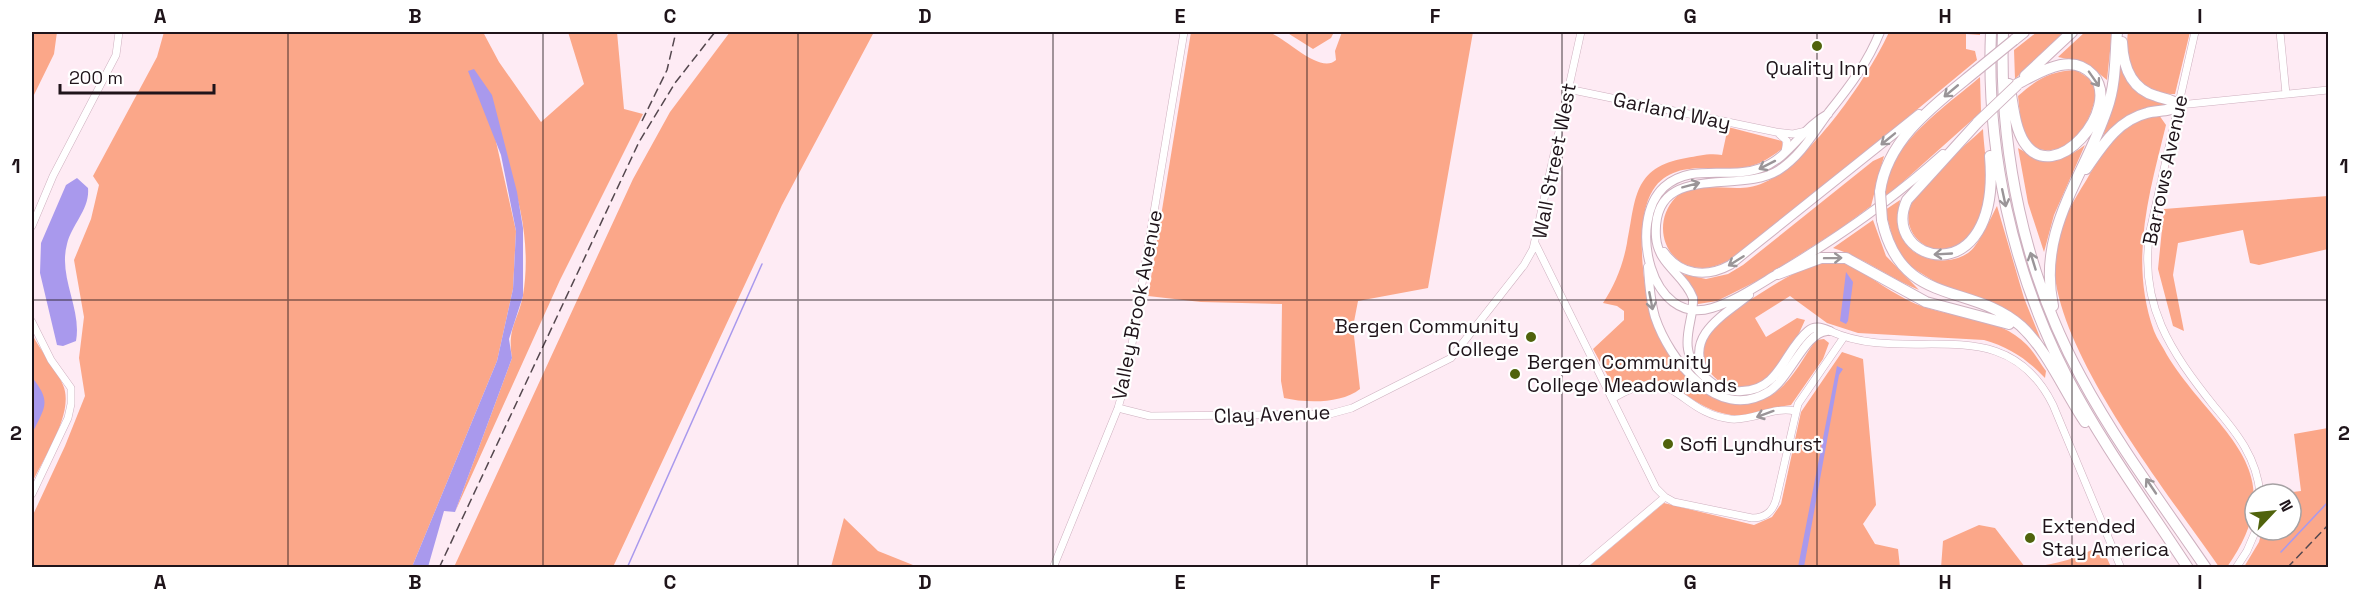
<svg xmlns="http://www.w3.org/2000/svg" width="2360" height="599" font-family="'Space Grotesk',sans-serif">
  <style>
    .green { fill: #fba789 }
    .water { fill: #a999ed }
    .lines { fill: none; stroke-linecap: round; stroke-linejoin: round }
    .stream { stroke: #a999ed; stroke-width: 1.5 }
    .minor-casing { stroke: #ceb0bf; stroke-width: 8 }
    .major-casing { stroke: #ceb0bf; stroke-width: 10 }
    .highway-casing { stroke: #ceb0bf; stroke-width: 12 }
    .minor { stroke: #fff; stroke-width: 7 }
    .major { stroke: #fff; stroke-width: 8 }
    .highway { stroke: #fff; stroke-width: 10 }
    .rail { stroke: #54474e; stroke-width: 1.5; stroke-dasharray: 9 4.5; stroke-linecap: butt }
    .highway-bridge-casing { stroke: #ceb0bf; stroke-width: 12; stroke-linecap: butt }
    .highway-bridge { stroke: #fff; stroke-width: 10 }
    .oneway { stroke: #9a9598 }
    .grid { fill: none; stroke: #1f141a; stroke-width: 1.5; stroke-opacity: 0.55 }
    .poi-dot { fill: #50630c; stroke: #fff; stroke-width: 2 }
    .labels { text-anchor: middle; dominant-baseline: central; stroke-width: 4.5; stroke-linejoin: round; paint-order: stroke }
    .poi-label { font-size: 20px; fill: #1f141a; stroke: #fff; text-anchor: start }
    .street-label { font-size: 20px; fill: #1f141a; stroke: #fff }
    .neatline { fill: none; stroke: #1f141a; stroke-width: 2 }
    .grid-label { font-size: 20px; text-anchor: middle; font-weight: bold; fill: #1f141a }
  </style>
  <rect width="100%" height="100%" fill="#feebf4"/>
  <path class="green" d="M32,32h25l-3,22 -22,45z
    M164,32h319l16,30 42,60 43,-38 -16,-52h49l7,77 19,5 -83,166 -105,232 57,-154c-5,-31 6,-36 11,-63 9,-53 -5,-111 -28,-158l21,94 -3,58 -16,72 -85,206h-380v-50l33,-71 20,-50 -6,-38 5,-41 -10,-57 17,-41 8,-34 -6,-9 64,-119z
    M730,32h144l-92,173 -169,362h-159l179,-388 37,-67z
    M1191,32c22,-1 65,-5 82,2 17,8 48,40 63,26l-1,-9 7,-19h131l-45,256 -70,13 -5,26 7,62c-19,15 -54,14 -76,9l-3,-17 1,-77 -81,-2 -53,-6z
    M1286,32h48l-3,6 -18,11z
    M1889,32h91v3l-14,-1v15l9,2 2,9 -230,190c-13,7 -26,17 -42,18 -39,2 -55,-43 -30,-70 17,-18 53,-7 75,-11 50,-8 120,-112 139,-155z
    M2037,32h27l-49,47 -1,-29z
    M2085,32h27l-5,48 -21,-17 -28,-6z
    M2128,32h62l-15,62c-37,2 -52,-31 -47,-62z
    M2118,57c12,30 15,38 47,45l-1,6 -14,1 -49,34 15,-51z
    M2076,70l14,9 7,10c-5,33 -26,73 -65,58l-11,-21 -3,-30c19,-17 33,-25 58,-26z
    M1980,77l1,35 -95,85c-5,-48 62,-92 94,-120z
    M2159,115l7,10c-17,69 -37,136 -12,206 3,8 9,16 13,24 47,77 130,113 60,212h-8c-51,-74 -164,-215 -165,-304 0,-30 18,-60 33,-84 18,-31 35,-57 72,-64z
    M1728,127l54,14 1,7c-9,7 -20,15 -32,18 -31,8 -76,-10 -98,24 -21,32 -9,119 8,151 19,37 60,78 105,57 23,-10 36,-39 50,-58l8,-1 5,4 -6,16 -32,46c-20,2 -39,13 -60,10 -52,-9 -55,-52 -115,-24l-23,-42 31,-29v-9l-7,-5 -14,-3c12,-18 20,-38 24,-60 9,-43 5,-76 59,-85 14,-2 22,-5 36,-3z
    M1983,129c1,24 8,56 1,79 -4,13 -10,26 -20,35 -23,20 -61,-2 -55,-32 5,-25 54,-63 74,-82z
    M2085,145l-31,70 -10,37 -16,-49 -10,-55c27,17 42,16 67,-3z
    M1884,156l-13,50 -31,23 -77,49 -46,23 -19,3 -6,-16 -14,-15 28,6 22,-5 15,-9 130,-104z
    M2328,196v53l-69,16 -9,-2 -7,-33 -65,13 -5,32 11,56 -11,-5 -15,-57 6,-60z
    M1900,200c-1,11 -3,21 0,32 8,28 46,36 68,21 10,-6 23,-36 29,-47l27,92 19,47 -21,-23 -82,-37 -32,-20 -14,-22 -9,-33z
    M1873,220l13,36 33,34c-30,-12 -54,-32 -86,-42z
    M1837,261l12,3c22,13 44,30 67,40 36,15 82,11 111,41 7,7 13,18 19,26l-1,7c-18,-19 -36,-31 -61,-38l-126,-7 -31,-10 -37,-27 -35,22 11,19 31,-19 8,2c-10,23 -25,53 -49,65 -32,16 -69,-25 -47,-54 12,-15 36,-28 52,-38 24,-15 47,-30 76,-32z
    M32,334c8,17 24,33 31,51 12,27 -19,72 -31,98z
    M1842,352l21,7 13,146 -13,19 12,20 23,5 2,18 -313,1 77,-65 90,22 18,-8 9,-13 20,-92z
    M2328,428v139h-84l15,-25 3,-12h29v-36h-15l25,-3 -7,-57z
    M844,518l34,33 40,16h-87z
    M1979,525l16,3 30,39c27,-1 52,-8 76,-22l10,22 -170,1 2,-27z"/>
  <path class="water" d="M474,69l18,26 25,97 6,36v68l-14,43 3,19 -57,154 -11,-1 -16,56h-16l85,-206 16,-72 3,-58 -15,-76 -33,-84z
    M77,178l11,10c2,21 -16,36 -21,56 -9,33 15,65 9,97l-13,5 -6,-1 -17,-72 1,-30 25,-58z
    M1846,272l7,10 -5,39 -2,3 -6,-3z
    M1837,366l6,3 -4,6 -35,192h-6z
    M32,377c20,26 13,29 0,57z"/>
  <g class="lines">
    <path class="stream" d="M2281,552l47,-50
      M627,568l135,-304"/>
    <g class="minor-casing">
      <path id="minor" d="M2195,32l-45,199c-12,73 21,121 64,175 23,27 43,52 46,88
        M2280,32l6,62
        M1568,89l208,43 17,2 13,-3
        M2179,105l149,-15
        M1778,133l9,8 -2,11
        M32,226l21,-50 63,-121 3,-23
        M1535,243l121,245 9,9 9,5 78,16c15,0 22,-8 25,-22l21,-92 46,-67
        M32,322l19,38 20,28v16l-3,14 -36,76
        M1830,331c79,36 174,-25 223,74l68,163
        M1612,399c64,-40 64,14 119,20 23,2 42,-13 64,-8
        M1118,408l32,8 180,-2 22,-6 99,-50 73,-93 9,-16 48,-217
        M1053,568l65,-160 8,-28 58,-348
        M1581,568l84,-71
        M2236,568l11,-17 9,-21"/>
    </g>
    <g class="major-casing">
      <path id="major" d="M1828,114c-26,14 -39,44 -67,54 -32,12 -69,-6 -97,19 -37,34 -14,140 48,121 23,-7 45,-22 65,-34 59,-35 115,-74 166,-120
        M1664,252c16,23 42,26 66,13l189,-151
        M1648,267c1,17 2,33 7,50 14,42 62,106 113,75 22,-13 36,-59 59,-61
        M1830,331c-8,-3 -15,-6 -22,0 -24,20 -28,59 -66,60 -9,1 -18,-1 -27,-6 -13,-9 -25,-20 -27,-36 -3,-17 6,-34 5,-51 -9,-24 -35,-33 -37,-61 -5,-78 83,-41 123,-67 22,-14 35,-38 50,-58 21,-26 39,-50 51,-80
        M1705,373c-21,-37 19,-58 44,-78"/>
    </g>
    <g class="highway-casing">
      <path id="highway" d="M1991,32c-5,118 21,238 75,343 35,67 80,129 122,193
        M2003,32c-4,118 21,241 78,345 36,67 82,128 125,191
        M2014,40l10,-8
        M2025,76l47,-44
        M2009,84c4,18 5,42 15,58 30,47 99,-34 69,-67 -22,-24 -54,-2 -76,9
        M1978,122l-71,78c-29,63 95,97 83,-44
        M2086,169c16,-23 32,-49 61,-56 11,-3 23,-1 32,-8 -7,-6 -15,-6 -23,-9 -25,-7 -33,-30 -34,-54
        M1880,192c7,-54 57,-89 96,-121
        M1882,220c19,88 89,62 139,106 27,25 43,65 64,96
        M1778,274l43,-16h25l80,44 83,22
        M2053,306c-16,-77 31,-128 54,-197 9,-25 8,-52 10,-77"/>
    </g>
    <use href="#minor" class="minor"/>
    <use href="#major" class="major"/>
    <use href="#highway" class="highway"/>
    <path class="rail" d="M642,121l25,-51 9,-38
      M439,568l200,-426 36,-59 40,-51
      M2287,568l41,-43"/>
    <g class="highway-bridge-casing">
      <path id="highway-bridge" d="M1976,71l38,-31
        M1978,122l39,-37
        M1880,192l2,28"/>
    </g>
    <use href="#highway-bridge" class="highway-bridge"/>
  </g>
  <defs><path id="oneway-shaft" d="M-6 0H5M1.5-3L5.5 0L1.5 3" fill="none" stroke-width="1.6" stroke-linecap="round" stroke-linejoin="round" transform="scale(1.5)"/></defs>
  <g class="oneway">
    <use href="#oneway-shaft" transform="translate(2094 79) rotate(55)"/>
    <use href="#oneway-shaft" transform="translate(1951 91) rotate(140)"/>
    <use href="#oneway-shaft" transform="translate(1888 139) rotate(141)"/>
    <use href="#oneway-shaft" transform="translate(1767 165) rotate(153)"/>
    <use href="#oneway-shaft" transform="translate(1691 185) rotate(-15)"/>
    <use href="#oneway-shaft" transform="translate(2004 198) rotate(78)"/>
    <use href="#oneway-shaft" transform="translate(1943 254) rotate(177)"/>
    <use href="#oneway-shaft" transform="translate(1833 258) rotate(-1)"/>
    <use href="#oneway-shaft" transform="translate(1736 261) rotate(148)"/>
    <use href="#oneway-shaft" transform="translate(2033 261) rotate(-107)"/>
    <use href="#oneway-shaft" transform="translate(1651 301) rotate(79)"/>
    <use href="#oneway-shaft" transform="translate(1765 414) rotate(160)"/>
    <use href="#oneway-shaft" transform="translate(2151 486) rotate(-124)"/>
  </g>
  <path class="grid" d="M288,32v536M543,32v536M798,32v536M1053,32v536M1307,32v536M1562,32v536M1817,32v536M2072,32v536M32,300h2296"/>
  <g class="poi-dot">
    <circle cx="1817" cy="46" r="6"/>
    <circle cx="1531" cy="337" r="6"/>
    <circle cx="1515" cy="374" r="6"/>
    <circle cx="1668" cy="444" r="6"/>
    <circle cx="2030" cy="538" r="6"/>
  </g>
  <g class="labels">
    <g class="poi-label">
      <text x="1817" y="68" text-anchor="middle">Quality Inn</text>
      <text x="1519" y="326" text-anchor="end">Bergen Community<tspan x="1519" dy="23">College</tspan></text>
      <text x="1527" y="362">Bergen Community<tspan x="1527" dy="23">College Meadowlands</tspan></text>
      <text x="1680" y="444">Sofi Lyndhurst</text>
      <text x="2042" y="526">Extended<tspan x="2042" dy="23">Stay America</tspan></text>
    </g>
    <g class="street-label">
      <text transform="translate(1672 111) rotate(12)">Garland Way</text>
      <text transform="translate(1554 161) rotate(-79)">Wall Street West</text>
      <text transform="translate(2165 170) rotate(-78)">Barrows Avenue</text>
      <text transform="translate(1137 305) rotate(-79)">Valley Brook Avenue</text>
      <text transform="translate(1272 414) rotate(-2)">Clay Avenue</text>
    </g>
  </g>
  <rect width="2360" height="599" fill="none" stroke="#ffffff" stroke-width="66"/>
  <g transform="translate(2273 512) rotate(64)"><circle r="28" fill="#ffffff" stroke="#a5a1a3" stroke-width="1.5"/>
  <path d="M0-4.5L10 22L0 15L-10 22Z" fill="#50630c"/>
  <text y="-9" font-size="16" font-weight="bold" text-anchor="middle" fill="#1f141a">N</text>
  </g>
  <path d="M60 84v9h154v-9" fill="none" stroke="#1f141a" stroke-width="3"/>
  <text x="69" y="84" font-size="18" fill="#1f141a" stroke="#ffffff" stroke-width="4.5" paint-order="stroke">200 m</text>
  <rect x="33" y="33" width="2294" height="533" class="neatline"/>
  <g class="grid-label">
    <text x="160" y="23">A</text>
    <text x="415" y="23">B</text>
    <text x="670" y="23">C</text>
    <text x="925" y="23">D</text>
    <text x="1180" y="23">E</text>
    <text x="1435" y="23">F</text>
    <text x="1690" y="23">G</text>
    <text x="1945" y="23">H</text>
    <text x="2200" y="23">I</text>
    <text x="16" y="173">1</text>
    <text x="2344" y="173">1</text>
    <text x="16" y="440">2</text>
    <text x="2344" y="440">2</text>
    <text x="160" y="589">A</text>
    <text x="415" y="589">B</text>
    <text x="670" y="589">C</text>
    <text x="925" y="589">D</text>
    <text x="1180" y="589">E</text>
    <text x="1435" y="589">F</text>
    <text x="1690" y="589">G</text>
    <text x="1945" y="589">H</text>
    <text x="2200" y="589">I</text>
  </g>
</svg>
